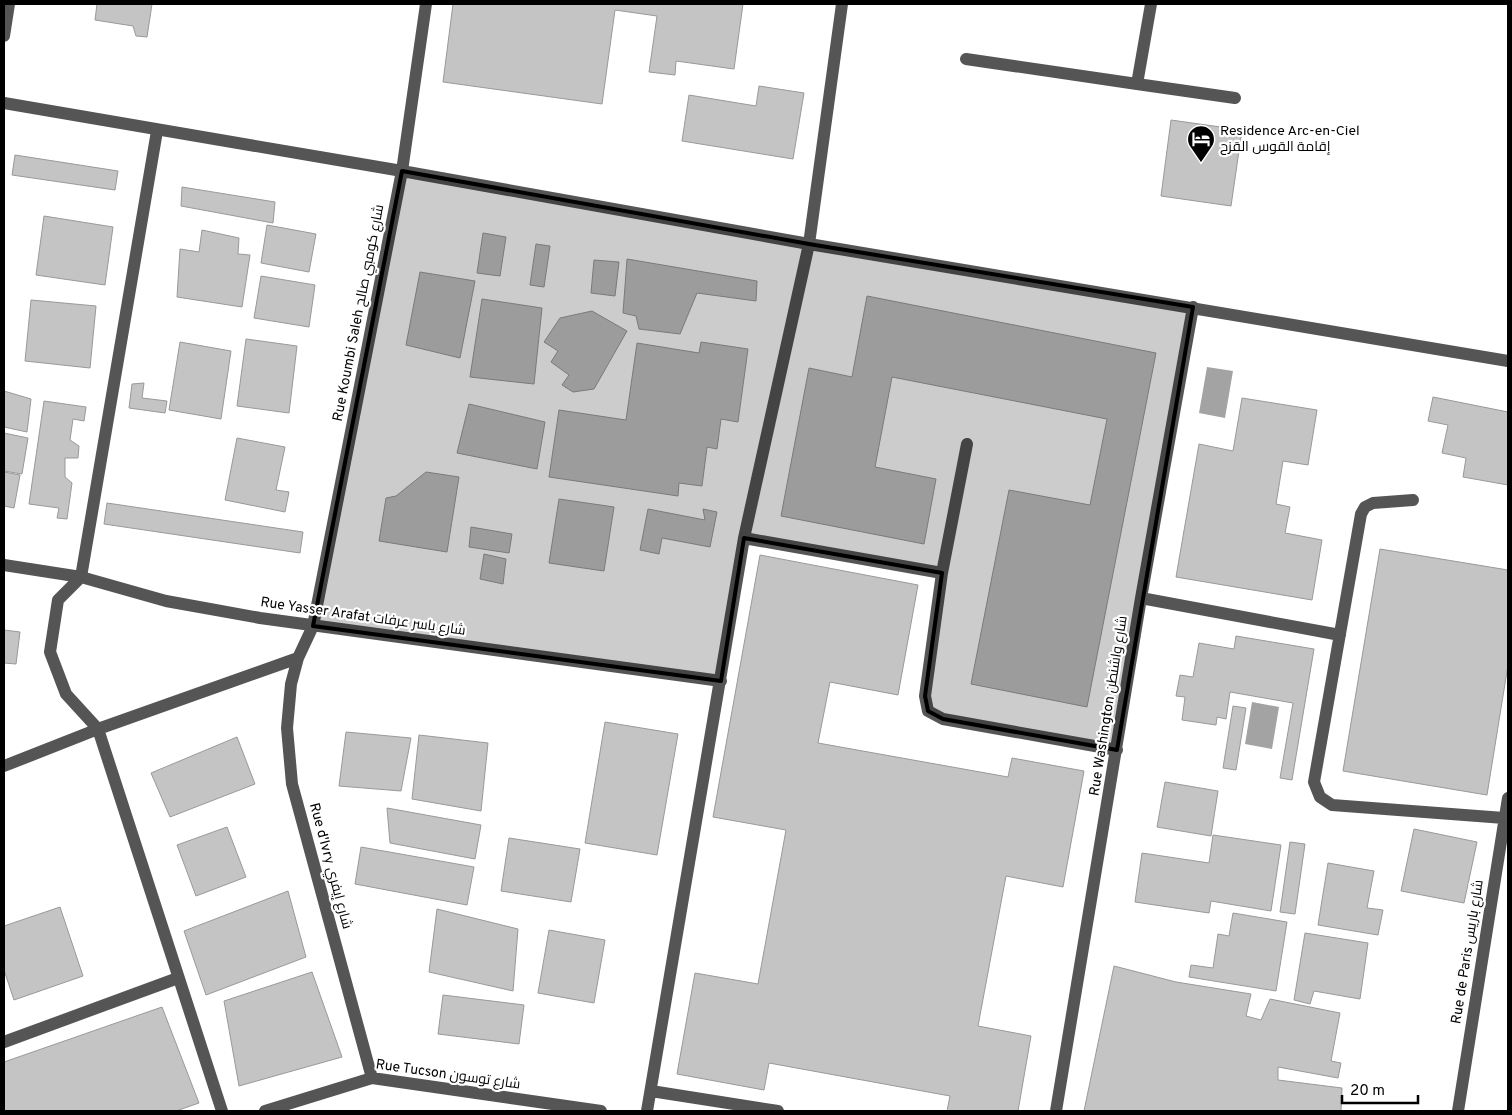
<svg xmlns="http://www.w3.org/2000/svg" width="1512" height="1115" font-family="Overpass,Cairo,sans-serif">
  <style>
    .water { fill: #a3a3a3 }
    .building { fill: #c4c4c4; stroke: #999 }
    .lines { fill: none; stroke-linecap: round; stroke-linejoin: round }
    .minor { stroke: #555; stroke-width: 12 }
    .marked { fill: #000; fill-opacity: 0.2; stroke: #000; stroke-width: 4; stroke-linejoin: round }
    .labels { text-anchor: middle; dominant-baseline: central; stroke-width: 4.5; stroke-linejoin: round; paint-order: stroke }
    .poi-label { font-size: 14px; fill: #000; stroke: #fff; text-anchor: start }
    .street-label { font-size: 14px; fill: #000; stroke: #fff }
  </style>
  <rect width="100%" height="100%" fill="#fff"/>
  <path class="water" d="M1207,367l26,4 -8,47 -26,-5z
    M1252,702l27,5 -7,42 -27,-5z"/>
  <path class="building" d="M97,4h55l-5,33 -11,-1 -3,-10 -38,-6z
    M453,4h290l-9,65 -58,-8 -1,14 -26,-3 8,-56 -42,-6 -13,94 -159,-22z
    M759,86l45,7 -11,66 -111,-18 7,-46 67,11z
    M1171,120l71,10 -11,76 -70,-10z
    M15,155l103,16 -3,19 -103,-15z
    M182,187l93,15 -2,21 -92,-17z
    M44,216l69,11 -8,58 -69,-10z
    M267,225l49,9 -7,38 -48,-9z
    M202,230l37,8 -1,16 12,1 -8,52 -65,-10 3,-48 19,3z
    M483,233l23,4 -6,39 -23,-3z
    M536,244l14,2 -6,41 -14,-2z
    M627,259l130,22 -1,20 -59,-8 -17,41 -41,-5 -3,-13 -13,-3z
    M594,260l25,2 -4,34 -24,-3z
    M420,272l55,9 -15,77 -54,-13z
    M261,276l54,9 -6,42 -55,-9z
    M867,296l289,57 -69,354 -116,-23 38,-194 81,15 17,-86 -215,-42 -17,90 61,12 -12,65 -143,-28 28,-148 43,9z
    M482,299l60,9 -8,76 -64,-7z
    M31,300l65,6 -6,62 -65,-7z
    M592,311l35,20 -33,58 -21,3 -11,-7 7,-10 -18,-13 7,-11 -14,-9 16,-24z
    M246,339l51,7 -8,67 -52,-7z
    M180,342l51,9 -10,68 -52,-9z
    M701,342l47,7 -10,73 -17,-3 -4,30 -10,-2 -5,39 -23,-3 -1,13 -129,-19 10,-67 67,10 11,-77 62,10z
    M144,383l-2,15 25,3 -2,12 -36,-5 3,-24z
    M4,391l27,8 -4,33 -23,-5z
    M1433,397l75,15v73l-45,-8 3,-19 -24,-5 6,-28 -20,-4z
    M1242,398l75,12 -9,55 -25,-4 -7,43 14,3 -5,26 37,7 -10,60 -136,-23 23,-133 34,7z
    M44,401l42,6 -2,14 -11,-2 -3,21 9,6 -1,12h-13v19l7,6 -5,36 -10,-1 2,-10 -30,-4z
    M469,404l76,18 -8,47 -80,-16z
    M4,433l24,5 -6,36 -18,-3z
    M237,438l48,9 -9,43 13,2 -4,20 -60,-12z
    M4,472l16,3 -6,33 -10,-2z
    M426,472l33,5 -12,75 -68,-11 7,-43 10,-2z
    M559,499l55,8 -10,64 -55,-8z
    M107,503l196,29 -3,21 -196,-29z
    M648,509l57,11 -2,-11 14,3 -7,35 -48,-9 -3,16 -19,-4z
    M471,527l41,7 -3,19 -40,-6z
    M1380,549l128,21v95l-21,130 -144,-24z
    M484,554l22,5 -3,25 -23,-5z
    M760,555l158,30 -20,110 -68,-13 -12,61 190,34 4,-19 72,13 -21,116 -57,-11 -28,150 53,10 -13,75h-71l3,-15 -181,-33 -5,27 -87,-16 18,-101 63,11 28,-154 -73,-13z
    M4,630l16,2 -4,32 -12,-1z
    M1236,636l78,13 -22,131 -12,-2 13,-75 -63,-11 -4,27 -9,-2 -1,8 -34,-5 3,-23 -9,-1 4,-21 13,2 6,-34 35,6z
    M1233,706l13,2 -10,62 -13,-2z
    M605,722l73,12 -21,121 -72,-12z
    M346,732l65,6 -10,53 -62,-5z
    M419,735l69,8 -7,68 -69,-12z
    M237,737l18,47 -85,33 -19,-44z
    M1165,782l53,9 -7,45 -54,-9z
    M387,808l94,17 -6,34 -85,-16z
    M227,827l19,50 -50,19 -19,-51z
    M1414,829l63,13 -13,61 -63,-12z
    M1213,835l68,10 -10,66 -60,-10 -2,12 -74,-11 7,-49 67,10z
    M509,838l71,11 -9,53 -70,-11z
    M1290,842l15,2 -10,70 -15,-2z
    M361,847l113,20 -7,38 -112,-21z
    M1328,863l46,8 -7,37 16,2 -5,25 -60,-10z
    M288,891l18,66 -100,38 -22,-64z
    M60,907l23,69 -69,24 -10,-30v-44z
    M437,909l81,20 -5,62 -84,-19z
    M1233,913l54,9 -11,69 -87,-14 2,-12 22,3 5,-34 11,2z
    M549,930l56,10 -11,63 -56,-10z
    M1305,933l63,10 -8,56 -46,-8 -4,13 -16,-4z
    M1114,966l62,16 75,12 -5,22 15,4 9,-21 70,14 -9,48 10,2 -3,15 -60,-11v13l64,8 -1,23h-257z
    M312,972l30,85 -103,29 -15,-85z
    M443,995l81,10 -5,39 -81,-10z
    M162,1007l37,96 -23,8h-172v-49z"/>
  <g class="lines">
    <path class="minor" d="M1151,4l-14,80 98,14
      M4,36l5,-32
      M966,59l171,25
      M4,103l398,68 407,73 699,117
      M157,131l-76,446 -23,23 -8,52 16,42 32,35 124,382
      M967,444l-25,129 -17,123 3,15 15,8 174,31
      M1413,500l-40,3 -8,4 -4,7 -47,268 6,15 12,8 172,13
      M744,538l198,35
      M4,565l77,12 85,24 94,17 461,63
      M1141,598l199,37
      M4,766l94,-37 200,-71
      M4,1042l174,-64
      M372,1078l-80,-294 -5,-56 4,-44 7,-26 15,-32 89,-455 24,-167
      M651,1091l127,20
      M265,1111l107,-33 229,33
      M647,1111l97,-573 65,-294 33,-240
      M1056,1111l85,-513 52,-291
      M1458,1111l50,-313"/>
  </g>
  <path class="marked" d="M402,171l407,73 384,63 -76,443 -174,-31 -15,-8 -3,-15 17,-123 -198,-35 -23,143 -408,-55z"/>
  <defs>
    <g id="hotel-pin" transform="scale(1.4375)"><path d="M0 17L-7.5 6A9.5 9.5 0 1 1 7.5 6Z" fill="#000" stroke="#fff"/><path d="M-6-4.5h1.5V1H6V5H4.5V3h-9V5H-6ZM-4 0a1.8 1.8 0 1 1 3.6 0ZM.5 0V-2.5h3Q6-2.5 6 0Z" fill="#fff"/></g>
  </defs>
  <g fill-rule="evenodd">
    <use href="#hotel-pin" x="1201" y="139"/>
  </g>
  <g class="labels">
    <g class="poi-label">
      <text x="1220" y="131">Residence Arc-en-Ciel<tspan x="1220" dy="16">إقامة القوس القزح</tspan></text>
    </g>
    <g class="street-label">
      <text transform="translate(359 313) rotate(-79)">Rue Koumbi Saleh شارع كومبي صالح</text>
      <text transform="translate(363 617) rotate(8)">Rue Yasser Arafat شارع ياسر عرفات</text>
      <text transform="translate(1109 706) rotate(-81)">Rue Washington شارع واشنطن</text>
      <text transform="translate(330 866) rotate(75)">Rue d'Ivry شارع إيفري</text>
      <text transform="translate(1468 952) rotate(-81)">Rue de Paris شارع باريس</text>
      <text transform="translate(448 1075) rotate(8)">Rue Tucson شارع توسون</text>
    </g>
  </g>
  <rect width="1512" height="1115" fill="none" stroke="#000000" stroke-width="10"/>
  <path d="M1342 1095v8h76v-8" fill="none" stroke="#000000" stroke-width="2.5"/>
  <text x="1350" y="1095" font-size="15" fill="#000000" stroke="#ffffff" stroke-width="4" paint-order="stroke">20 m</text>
</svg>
